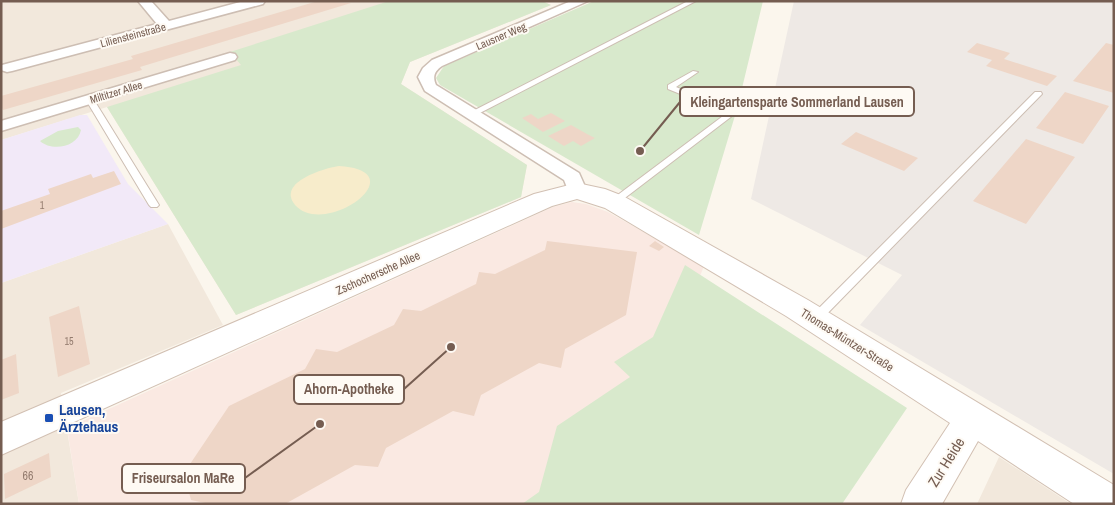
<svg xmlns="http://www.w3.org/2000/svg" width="1115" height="505" font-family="'Archivo Narrow',sans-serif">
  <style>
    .residential { fill: #f2e8dc }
    .commercial { fill: #fae9e2 }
    .industrial { fill: #eee9e5 }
    .education { fill: #f2e9f8 }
    .green { fill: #d8e9cc }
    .sand { fill: #f7eccb }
    .building { fill: #eed6c7 }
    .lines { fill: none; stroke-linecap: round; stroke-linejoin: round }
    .lane-casing { stroke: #cdbeb3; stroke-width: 2 }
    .street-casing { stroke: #cdbeb3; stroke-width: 3 }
    .secondary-casing { stroke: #d2c0b3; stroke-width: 2 }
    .lane { fill: #fff; fill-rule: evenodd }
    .street { fill: #fff; fill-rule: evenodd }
    .secondary { fill: #fff; fill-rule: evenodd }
    .transit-dot { fill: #1a4fb4; stroke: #fefaf4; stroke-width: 2 }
    .labels { text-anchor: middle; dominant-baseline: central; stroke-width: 4; stroke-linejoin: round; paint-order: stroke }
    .number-label { font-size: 10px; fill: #937b6e }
    .far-street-label { font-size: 11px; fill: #755d51; stroke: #fefaf4 }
    .street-label { font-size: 12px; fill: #755d51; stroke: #fefaf4 }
    .near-number-label { font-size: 12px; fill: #937b6e }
    .near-transit-label { font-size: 15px; font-weight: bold; fill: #164399; stroke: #fefaf4; text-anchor: start }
    .near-street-label { font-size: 15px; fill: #755d51; stroke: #fefaf4 }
    .leader { fill: none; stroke: #755d51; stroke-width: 2 }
    .callout-dot { fill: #755d51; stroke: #fefaf4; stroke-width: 2 }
    .callout { fill: #fefaf4; stroke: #755d51; stroke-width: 2 }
    .callout-label { font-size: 14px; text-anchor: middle; font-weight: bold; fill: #755d51 }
  </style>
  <rect width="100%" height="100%" fill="#fbf6ed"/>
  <path class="residential" d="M1,1h541l9,4 -141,57 -9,22 126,81 -6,32 -285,118 -129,-208 -106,33z
    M168,224l55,101 -162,68 18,111h-78v-221z
    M999,457l72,47h-94z"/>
  <path class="commercial" d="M572,202l14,2 22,8 96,54 -17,42 -138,196h-470l-12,-76 486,-221z"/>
  <path class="industrial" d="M794,1h320v473l-254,-149 42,-50 -151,-76z"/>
  <path class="education" d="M80,115h7l41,69 40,40 -167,59v-143z"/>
  <path class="green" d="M389,1h153l9,4 -141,57 -9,22 126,81 -6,32 -285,118 -129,-208 134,-42 -11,-13z
    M594,1h169l-26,108 -38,126 -259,-150 -4,-7 8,-12z
    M78,127l3,3c-3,17 -29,22 -41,11l18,-10z
    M685,265l222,143 -65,96h-320l17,-12 18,-66 73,-49 -16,-15 39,-25z"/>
  <path class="sand" d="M339,166c79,5 -14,73 -44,39 -19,-23 30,-37 44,-39z"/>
  <path class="building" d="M318,1l33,2 -211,64 2,3 -139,40 -2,-4v-10l132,-37 -2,-3z
    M977,43l33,10 -6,6 53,17 -10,10 -61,-20 6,-6 -25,-8z
    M1106,43l8,2v48l-41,-12z
    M1065,92l44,14 -26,38 -47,-16z
    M551,113l14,8 -22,11 -21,-14 9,-4 7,5z
    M571,125l16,9 8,4 -14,8 -8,-5 -9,5 -16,-10z
    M856,132l62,26 -14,13 -63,-27z
    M1026,139l49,18 -49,67 -53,-23z
    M114,171l7,13 -120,45v-18l49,-17 -2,-5 43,-15 2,4z
    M547,241l90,11 -11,63 -61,34 -4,19 -22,-5 -58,32 -7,21 -21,-5 -67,37 -8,19 -23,-2 -70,39h-75l-19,-4 -7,-27 45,-67 76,-37 11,-20 21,3 57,-27 9,-16 18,2 55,-27 3,-12 16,2 50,-24z
    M655,241l9,6 -5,4 -10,-5z
    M79,306l11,58 -32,13 -9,-60z
    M16,354l3,39 -18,7v-40z
    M49,453l2,24 -46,22 -1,-25z"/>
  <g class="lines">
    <g class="lane-casing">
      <path id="lane" d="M688,1h8l-220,114h-6l-1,-2z
        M693,71l5,1 -22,15 60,26 -119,91h-6l-2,-2 2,-2 116,-87 -59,-24v-4z
        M1035,92h6l1,2 -223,228 -4,1 -4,-1 -2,-3 2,-3z
        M87,98h6l1,2 65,105 -2,2h-6l-2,-2 -63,-105z"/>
    </g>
    <g class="street-casing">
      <path id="street" d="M138,1h13l18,20 75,-20h21l-2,3 -251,67 -5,1 -6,-2 1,-5 155,-41z
        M571,1h17l-146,65c-7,5 -10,10 -6,19l143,88 8,18 -3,4 -7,2 -7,-2 -6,-15 -139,-89 -7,-14 5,-9 9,-8z
        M230,53l5,1 2,3 -2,3 -234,71v-10z"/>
    </g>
    <g class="secondary-casing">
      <path id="secondary" d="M577,183l28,6 18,7 185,104 306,185v19h-40l-96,-63 -36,63h-41l5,-14 44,-67 -164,-107 -181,-108 -28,-9 -25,7 -551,249v-33l533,-228z"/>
    </g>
    <use href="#lane" class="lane"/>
    <use href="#street" class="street"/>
    <use href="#secondary" class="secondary"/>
  </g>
  <rect class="transit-dot" x="44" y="413" width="10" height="10" rx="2.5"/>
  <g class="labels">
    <g class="number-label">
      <text x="42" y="205">1</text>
      <text x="69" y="341">15</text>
    </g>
    <g class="far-street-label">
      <text transform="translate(133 35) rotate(-15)">Liliensteinstraße</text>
      <text transform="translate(501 36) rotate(-23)">Lausner Weg</text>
      <text transform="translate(116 92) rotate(-17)">Miltitzer Allee</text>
    </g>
    <g class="street-label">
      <text transform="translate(378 273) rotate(-24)">Zschochersche Allee</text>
      <text transform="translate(847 340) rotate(32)">Thomas-Müntzer-Straße</text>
    </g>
    <g class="near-number-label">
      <text x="28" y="476">66</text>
    </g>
    <g class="near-transit-label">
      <text x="59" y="409">Lausen,<tspan x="59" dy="17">Ärztehaus</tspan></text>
    </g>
    <g class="near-street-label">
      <text transform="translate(946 462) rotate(-58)">Zur Heide</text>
    </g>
  </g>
  <path class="leader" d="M640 151L680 102M451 347L404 389M320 424L245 478"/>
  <g class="callout-dot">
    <circle cx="640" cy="151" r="5"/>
    <circle cx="451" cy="347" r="5"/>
    <circle cx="320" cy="424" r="5"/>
  </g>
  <g class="callout">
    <rect x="680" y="87" width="234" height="29" rx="5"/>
    <rect x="294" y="375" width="110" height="29" rx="5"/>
    <rect x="122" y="464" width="123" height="29" rx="5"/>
  </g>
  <g class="callout-label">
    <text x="797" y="107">Kleingartensparte Sommerland Lausen</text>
    <text x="349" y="394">Ahorn-Apotheke</text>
    <text x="183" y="483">Friseursalon MaRe</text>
  </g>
  <rect width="1115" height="505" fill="none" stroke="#755d51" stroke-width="5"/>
</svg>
